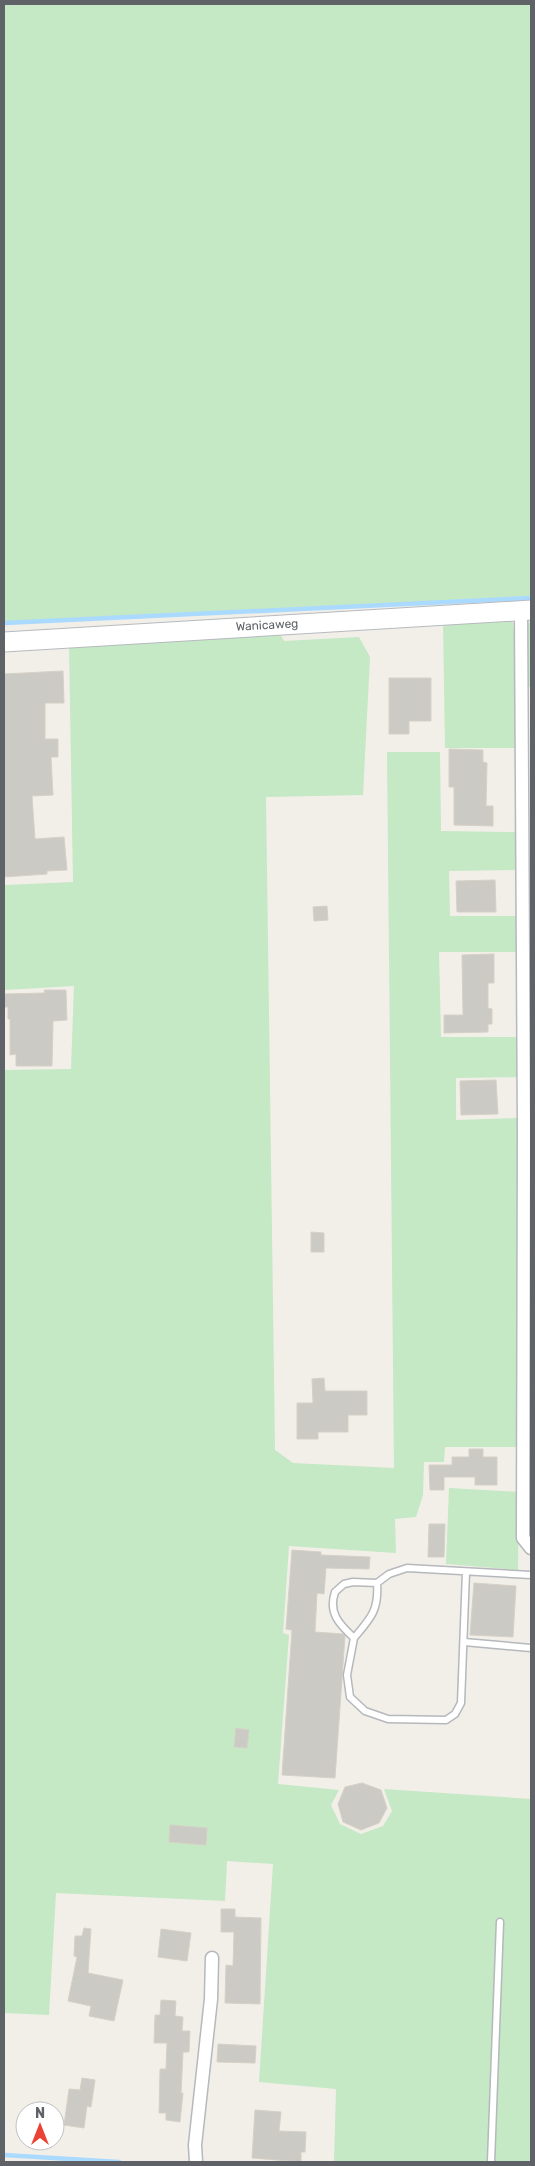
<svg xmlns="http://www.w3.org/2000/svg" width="535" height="2166" font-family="Rubik,sans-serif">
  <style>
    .green { fill: #c5e8c5 }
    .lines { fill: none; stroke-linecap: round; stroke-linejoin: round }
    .stream { stroke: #aadaff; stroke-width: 4.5 }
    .building { fill: #cccac5; stroke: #d6d1c6 }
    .lane-casing { stroke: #b5b8bc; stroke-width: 9 }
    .street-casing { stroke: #b5b8bc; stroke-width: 15 }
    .secondary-casing { stroke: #b6babf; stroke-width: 21 }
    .lane { stroke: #fff; stroke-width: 6 }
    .street { stroke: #fff; stroke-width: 12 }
    .secondary { stroke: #fff; stroke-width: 19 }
    .labels { text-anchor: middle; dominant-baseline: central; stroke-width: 4; stroke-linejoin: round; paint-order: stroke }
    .street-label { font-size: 12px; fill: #5f6368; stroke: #fff }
  </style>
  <rect width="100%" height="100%" fill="#f1efe8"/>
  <path class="green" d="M4,4h527v594l-527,25z
    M506,617l7,6 3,28v97h-71l-2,-128z
    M531,619v68h-4v-61z
    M280,634l4,7 75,-4 11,20 -7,138 -97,2 9,653 18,13 101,5 -7,-716h53l1,79 76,1 1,38 -69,1 1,45h66l1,36h-78l2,85h78v40l-63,1v42l63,-2 -1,329h-73l-1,15h-20l-1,33 -7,22 -21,2 1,34 -107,-7 -6,87 6,2 -11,149 61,6 -8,15 9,19 21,10 22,-8 9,-15 -8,-22 147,10v363h-197l2,-73 -77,-7 14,-218 -46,-3 -2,40 -169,-8 -7,122 -45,-2v-943l67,-1 3,-83 -70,4v-105l69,-3 -4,-236z
    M527,1448h4v96l-4,-9z
    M449,1488l70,4 -1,78 -72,-6z"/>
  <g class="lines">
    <path class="stream" d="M4,623l527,-25
      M4,2155l115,7"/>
  </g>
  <path class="building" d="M63,671l1,32h-19v36h13v18h-7l2,38 -21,1 3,43 29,-2 3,33 -20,1v3l-43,3v-203z
    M389,678h42v43h-22v13h-20z
    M449,749l34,1v12l4,1 -1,43h7v20l-39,-1v-38h-5z
    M495,880l1,32h-39l-1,-31z
    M327,906l1,14 -14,1 -1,-14z
    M494,954v29h-6v25l4,1v15h-4v8l-44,1v-18h19l-1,-60z
    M44,990h22l1,30 -14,1 -1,45h-36v-12l-6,1v-36h-2v-12h-4v-13l41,-1z
    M496,1080l2,34 -37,1 -1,-34z
    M311,1232l13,1v19h-13z
    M324,1378l1,13h42v24h-19v17h-30v7h-21v-36h16l-1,-24z
    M469,1449h14v8h14v28h-22v-8h-31v13h-14l-1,-25h23v-8h17z
    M429,1524h16l-1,33h-16z
    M292,1550l29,2v3l49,2 -1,12 -43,-1 -2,26 -7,-1 -2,39 28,2 2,2 -10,142 -53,-3 10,-145 -6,-1z
    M474,1583l42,3 -3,51 -43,-2z
    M236,1728l13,2 -2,18 -13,-1z
    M362,1783l19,7 6,18 -8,15 -18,7 -18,-8 -5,-18 7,-17z
    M170,1825l37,3 -1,17 -37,-3z
    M221,1909h14v8l26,1 -1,86 -35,-1 1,-38 7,1 1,-34h-13z
    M84,1928l7,1 -3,44 35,7 -9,41 -25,-5 2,-10 -23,-5 9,-44 -3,-1 1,-20h7z
    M161,1929l30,4 -4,28 -29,-4z
    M161,2000l15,1 -1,15 8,1 -1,14h8l-1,21h-6l-2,41h2l-3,29 -14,-2v-7h-7l1,-44h6l1,-26h-13l1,-28h5z
    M218,2044l38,2 -1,17 -38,-1z
    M82,2078l13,2 -4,27 -4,-1 -3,22 -20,-3 5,-36 11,1z
    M255,2110l26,2 -2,19 27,1 -1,20h-4v10l-49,-4z"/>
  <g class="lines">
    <g class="lane-casing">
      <path id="lane" d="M377,1583c2,27 -6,35 -23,55 -15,-14 -26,-25 -19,-46l9,-8 9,-2 24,1 12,-9 18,-6 124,7
        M354,1638l-7,37 3,22 15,14 23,8 58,1 9,-6 6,-11 5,-131
        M464,1642l67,6
        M491,2162l9,-240"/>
    </g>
    <g class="street-casing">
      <path id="street" d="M521,611l3,521 -1,406 8,10
        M196,2162l-1,-17 16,-146 1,-41"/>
    </g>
    <g class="secondary-casing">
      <path id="secondary" d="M4,642l527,-32"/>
    </g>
    <use href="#lane" class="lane"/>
    <use href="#street" class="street"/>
    <use href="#secondary" class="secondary"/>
  </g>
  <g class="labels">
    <g class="street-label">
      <text transform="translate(267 625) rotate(-3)">Wanicaweg</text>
    </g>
  </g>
  <rect width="535" height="2166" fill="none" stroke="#5f6368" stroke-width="10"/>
  <g transform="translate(40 2126)"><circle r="24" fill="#ffffff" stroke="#bfc1c3"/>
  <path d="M0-4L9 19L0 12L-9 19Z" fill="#ea4335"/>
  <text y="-8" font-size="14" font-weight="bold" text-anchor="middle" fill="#5f6368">N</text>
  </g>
</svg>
